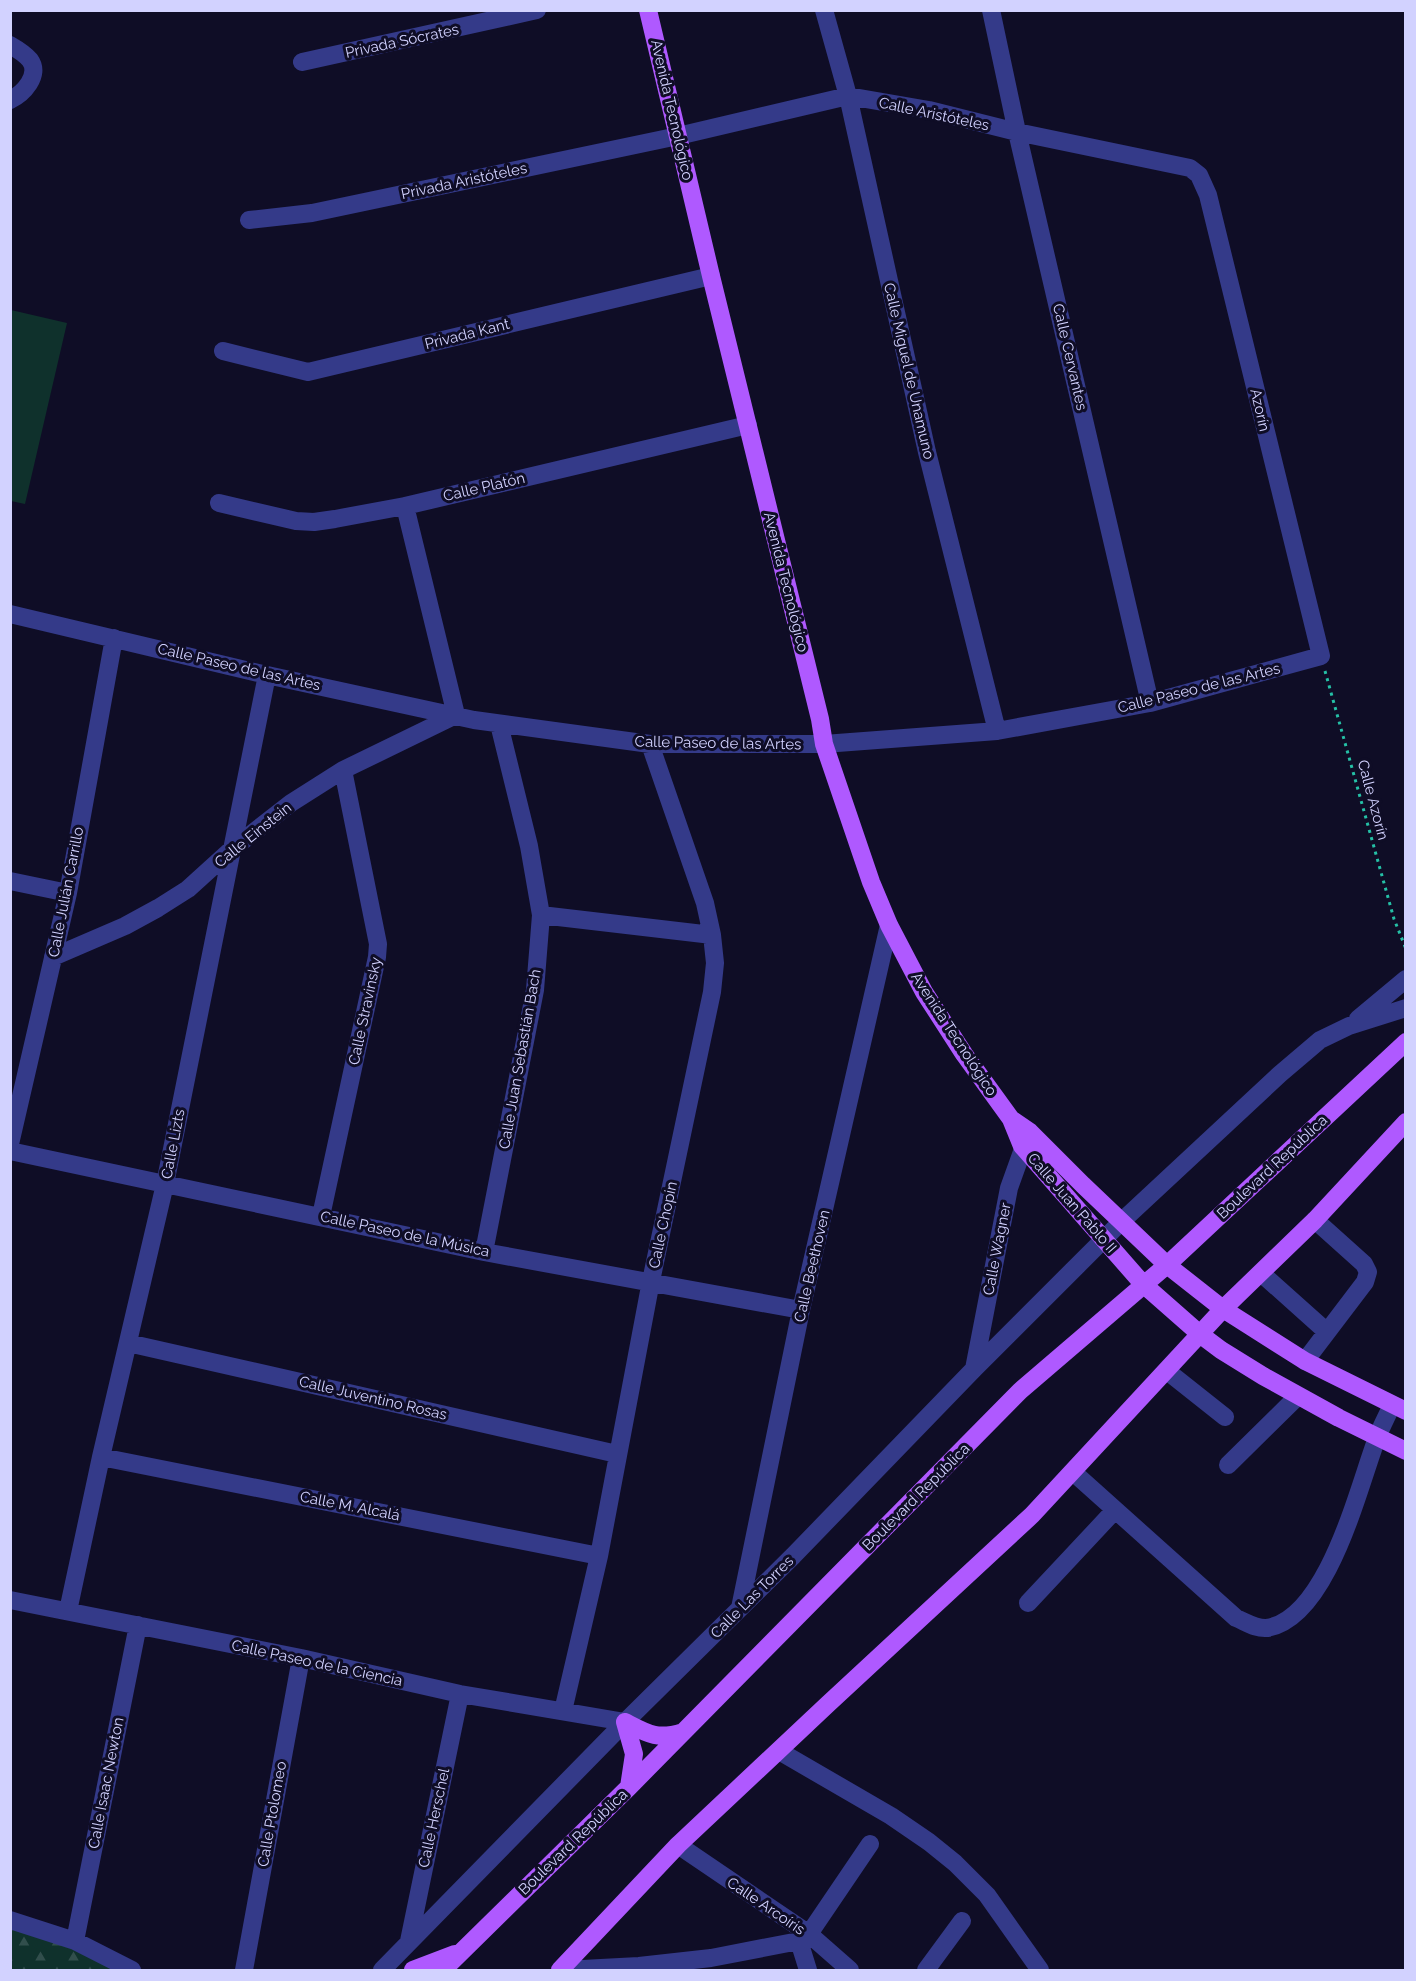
<svg xmlns="http://www.w3.org/2000/svg" width="1416" height="1981" font-family="Raleway,sans-serif">
  <style>
    .forest { fill: url(#forest-firs) }
    .pitch { fill: #0f312c }
    .lines { fill: none; stroke-linecap: round; stroke-linejoin: round }
    .path { stroke: #25c0a6; stroke-width: 3; stroke-dasharray: 3 4.5; stroke-linecap: butt }
    .minor { stroke: #343a89; stroke-width: 18 }
    .major { stroke: #af59ff; stroke-width: 18 }
    .labels { text-anchor: middle; dominant-baseline: central; stroke-width: 6; stroke-linejoin: round; paint-order: stroke }
    .street-label { font-size: 15px; fill: #d2d2ff; stroke: #0f0d26 }
  </style>
  <defs>
    <pattern id="forest-firs" width="22" height="20" patternUnits="userSpaceOnUse" patternTransform="scale(1.5)"><rect width="22" height="20" fill="#0f312c"/><path d="M5 1l3.5 6h-7zM16 11l3.5 6h-7z" fill="#314e4c"/></pattern>
  </defs>
  <rect width="100%" height="100%" fill="#0f0d26"/>
  <path class="forest" d="M10,1923l100,42 11,5h-110z"/>
  <path class="pitch" d="M11,310l56,13 -42,181 -14,-3z"/>
  <g class="lines">
    <path class="path" d="M1325,671l69,248 12,30"/>
    <path class="minor" d="M824,10l24,86 79,356 70,279
      M991,10l26,122 133,571
      M10,45c7,4 15,9 20,15 11,15 -7,34 -20,40
      M302,62l235,-52
      M223,351l85,21 403,-96
      M219,503l77,18 18,1 21,-3 70,-13 343,-81
      M10,614l257,61 207,45 176,24h174l173,-13 153,-28 171,-47 -113,-461 -9,-20 -9,-7 -173,-36 -88,-22 -81,-14 -170,40 -366,77 -63,7
      M10,881l58,12
      M541,915l171,20
      M53,957l72,-31 33,-18 30,-19 43,-39 60,-47 52,-33 113,-55 -51,-209
      M1358,1019l48,-40
      M10,1144l58,-251 46,-255
      M10,1151l474,101 317,58
      M321,1216l56,-259 1,-13 -35,-174
      M484,1252l51,-262 6,-75 -12,-69 -30,-122
      M1261,1273l66,59
      M128,1343l489,111
      M1305,1361l60,-79 3,-10 -4,-8 -49,-44
      M974,1369l35,-181 19,-53
      M1167,1371l58,46
      M101,1457l498,99
      M1228,1465l70,-69
      M1073,1472l163,146c10,4 20,11 31,10 61,-10 91,-140 110,-190 4,-11 10,-22 15,-33
      M10,1600l291,58 159,36 165,28
      M1028,1603l87,-93
      M740,1608l61,-298 88,-385
      M68,1611l33,-154 64,-273 102,-509
      M563,1711l36,-155 52,-275 61,-289 3,-29 -3,-28 -7,-32 -55,-159
      M779,1751l112,65 38,26 26,21 32,32 53,75
      M678,1845l131,89 41,36
      M10,1920l65,21 57,29
      M75,1941l63,-316
      M409,1941l51,-247
      M799,1941l9,29
      M244,1970l57,-312
      M382,1970l243,-248 168,-166 181,-187 147,-147 159,-148 40,-34 29,-14 57,-18
      M563,1970l76,-4 72,-8 88,-17 10,-7 61,-90
      M926,1970l36,-49"/>
    <path class="major" d="M648,10l63,266 109,443 4,25 47,138 18,43 35,67 40,62 47,65 11,27 121,138 58,51 20,15 42,26 76,42 67,33
      M1011,1119l19,13 53,53 84,80 56,44 82,52 101,50
      M625,1722l9,32 -5,33
      M625,1722c23,12 32,18 58,10
      M413,1970l42,-16
      M443,1970l186,-183 391,-396 147,-126 239,-223
      M560,1970l118,-125 150,-141 204,-189 191,-206 92,-89 91,-98"/>
  </g>
  <g class="labels">
    <g class="street-label">
      <text transform="translate(402 41) rotate(-12)">Privada Sócrates</text>
      <text transform="translate(672 110) rotate(77)">Avenida Tecnológico</text>
      <text transform="translate(934 114) rotate(12)">Calle Aristóteles</text>
      <text transform="translate(464 181) rotate(-12)">Privada Aristóteles</text>
      <text transform="translate(467 334) rotate(-14)">Privada Kant</text>
      <text transform="translate(1070 357) rotate(77)">Calle Cervantes</text>
      <text transform="translate(909 371) rotate(77)">Calle Miguel de Unamuno</text>
      <text transform="translate(1260 410) rotate(77)">Azorín</text>
      <text transform="translate(484 487) rotate(-13)">Calle Platón</text>
      <text transform="translate(786 582) rotate(76)">Avenida Tecnológico</text>
      <text transform="translate(239 667) rotate(13)">Calle Paseo de las Artes</text>
      <text transform="translate(1199 688) rotate(-14)">Calle Paseo de las Artes</text>
      <text transform="translate(718 743) rotate(1)">Calle Paseo de las Artes</text>
      <text transform="translate(1373 800) rotate(75)">Calle Azorín</text>
      <text transform="translate(253 835) rotate(-39)">Calle Einstein</text>
      <text transform="translate(66 892) rotate(-79)">Calle Julián Carrillo</text>
      <text transform="translate(365 1011) rotate(-78)">Calle Stravinsky</text>
      <text transform="translate(954 1034) rotate(57)">Avenida Tecnológico</text>
      <text transform="translate(520 1059) rotate(-80)">Calle Juan Sebastián Bach</text>
      <text transform="translate(173 1144) rotate(-79)">Calle Lizts</text>
      <text transform="translate(1272 1167) rotate(-43)">Boulevard República</text>
      <text transform="translate(1072 1203) rotate(49)">Calle Juan Pablo II</text>
      <text transform="translate(663 1225) rotate(-78)">Calle Chopin</text>
      <text transform="translate(405 1234) rotate(12)">Calle Paseo de la Música</text>
      <text transform="translate(997 1249) rotate(-79)">Calle Wagner</text>
      <text transform="translate(812 1266) rotate(-77)">Calle Beethoven</text>
      <text transform="translate(373 1398) rotate(13)">Calle Juventino Rosas</text>
      <text transform="translate(916 1497) rotate(-45)">Boulevard República</text>
      <text transform="translate(350 1506) rotate(11)">Calle M. Alcalá</text>
      <text transform="translate(752 1597) rotate(-45)">Calle Las Torres</text>
      <text transform="translate(317 1663) rotate(12)">Calle Paseo de la Ciencia</text>
      <text transform="translate(106 1783) rotate(-79)">Calle Isaac Newton</text>
      <text transform="translate(272 1814) rotate(-80)">Calle Ptolomeo</text>
      <text transform="translate(434 1818) rotate(-78)">Calle Herschel</text>
      <text transform="translate(573 1842) rotate(-44)">Boulevard República</text>
      <text transform="translate(766 1906) rotate(34)">Calle Arcoíris</text>
    </g>
  </g>
  <rect width="1416" height="1981" fill="none" stroke="#d2d2ff" stroke-width="24"/>
</svg>
